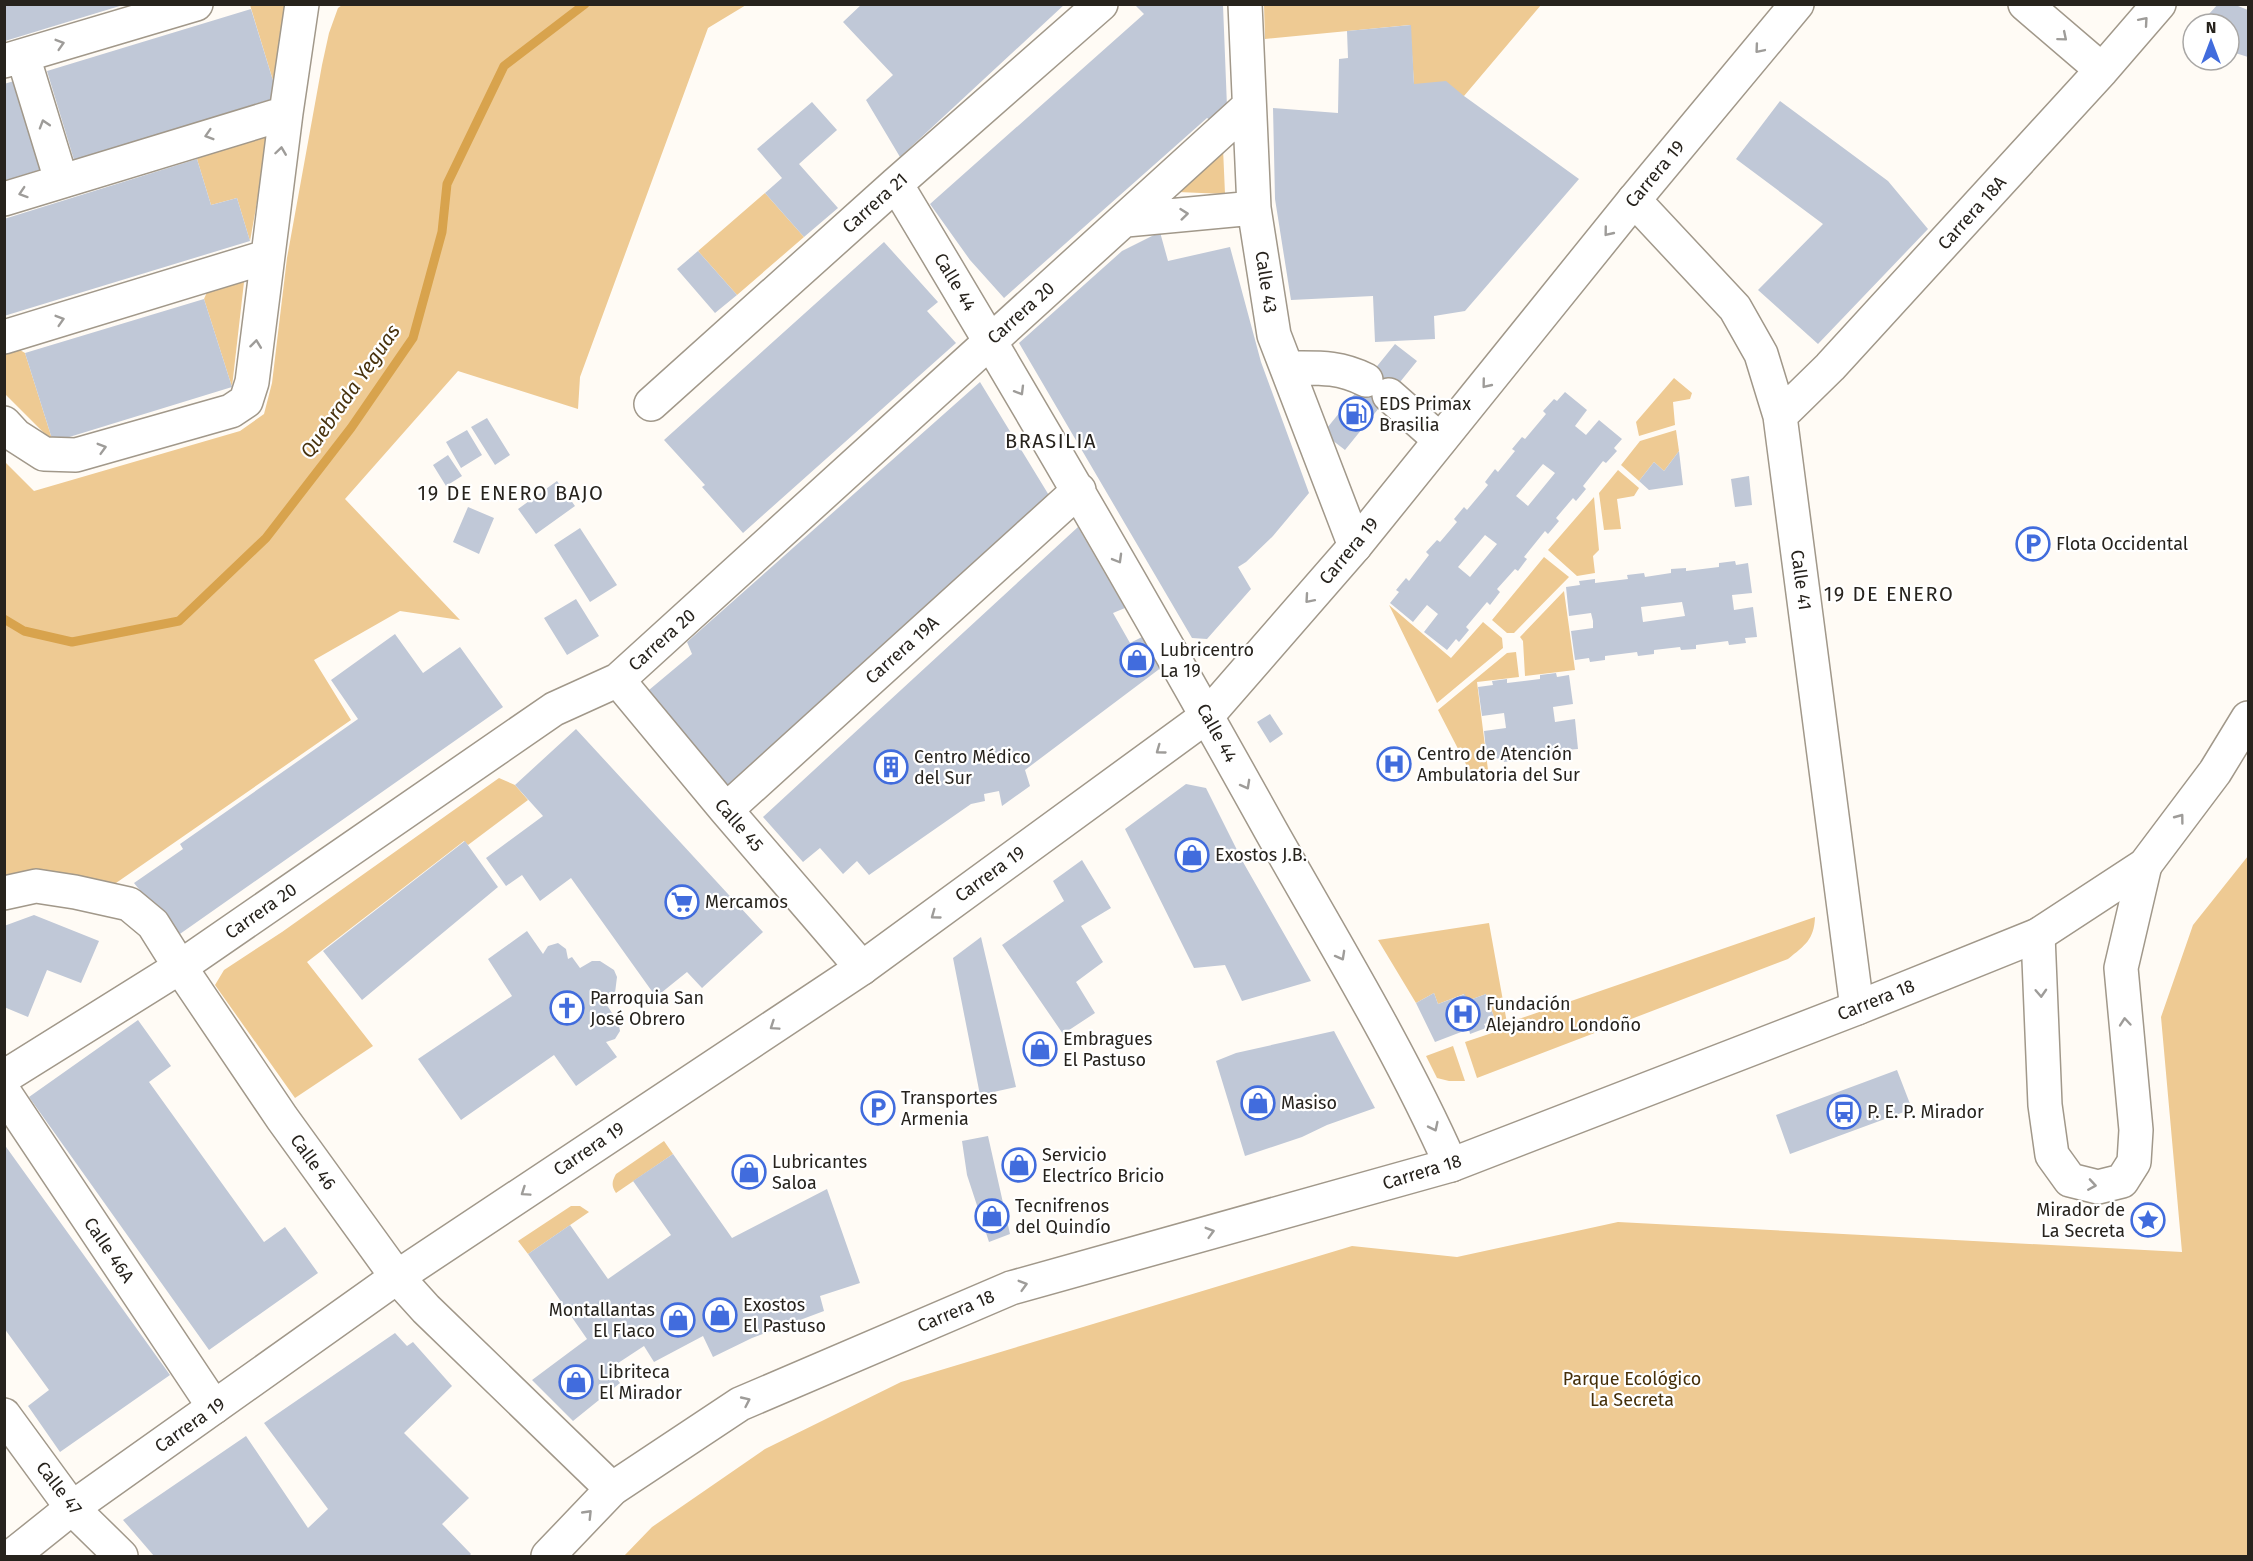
<svg xmlns="http://www.w3.org/2000/svg" width="2253" height="1561" font-family="'Fira Sans',sans-serif">
  <style>
    .green { fill: #eeca93 }
    .lines { fill: none; stroke-linecap: round; stroke-linejoin: round }
    .stream { stroke: #d8a34d; stroke-width: 9 }
    .building { fill: #c0c8d7; fill-rule: evenodd }
    .minor-casing { stroke: #a1988a; stroke-width: 36 }
    .major-casing { stroke: #a1988a; stroke-width: 36 }
    .minor { stroke: #fff; stroke-width: 33 }
    .major { stroke: #fff; stroke-width: 33 }
    .oneway { stroke: #9e9c99 }
    .labels { text-anchor: middle; dominant-baseline: central; stroke-width: 4.5; stroke-linejoin: round; paint-order: stroke }
    .street-label { font-size: 18px; fill: #27231d; stroke: #fff }
    .poi-label { font-size: 18px; fill: #27231d; stroke: #fff; text-anchor: start }
    .park-label { font-size: 18px; fill: #452f09; stroke: #fff }
    .water-label { font-size: 20px; font-style: italic; fill: #49330e; stroke: #fff }
    .neighbourhood-label { font-size: 20px; letter-spacing: 1.5px; fill: #27231d; stroke: #fff }
  </style>
  <rect width="100%" height="100%" fill="#fffbf5"/>
  <path class="green" d="M291,4l-13,93 -28,-92z
    M342,5h404l-38,23 -128,349 -2,32 -120,-38 -113,128 115,121 -60,-9 -86,49 37,60 -248,172 -98,-14 -1,-417 30,30 206,-60 24,-17 8,-31 15,-125 35,-193 7,-32 9,-25z
    M1264,5h277l-77,91 -50,-12 -4,-59 -145,14z
    M263,136l5,5 -18,100 -13,-43 -26,7 -14,-46 3,-4z
    M1223,148l2,46 -47,-2z
    M765,193l39,44 -67,58 -39,-44z
    M238,281l6,1 -12,105 -28,-88 3,-7z
    M20,350l5,3 28,89 -48,-48 -1,-39z
    M1674,378l18,15 -2,6 -17,3 2,23 -36,11 -3,-14z
    M1676,430l3,21 -15,20 -10,-9 -15,19 -18,-16 19,-24z
    M1618,470l21,18 -5,8 -17,3 4,30 -17,1 -5,-37z
    M1594,497l5,53 -6,6 2,17 -18,3 -29,-26z
    M1544,557l25,20 -55,56h-7l-15,-13z
    M1564,591l11,79 -50,6 -2,-35 -3,-4z
    M1389,605l62,53 32,-36 19,16 1,10 -66,55z
    M1516,652l3,25 -42,5 11,88 -18,2 -32,-62 69,-57z
    M499,778l16,7 13,15 -60,45 -4,-4 -157,121 66,84 -78,52 -80,-113 9,-15 58,-38z
    M2248,856v700h-1624l28,-29 113,-78 136,-67 451,-136 105,11 161,-35 564,30 -21,-235 32,-92z
    M1815,917c-1,23 -10,28 -27,42l-311,119 -12,-36 42,-14v-5l-12,-3 -9,-26 -19,7 -3,-7 -26,10 -4,-11 -18,10 -38,-63 111,-17 18,100z
    M1453,1046l12,35h-16l-12,-3 -11,-22z
    M664,1141l9,13 -57,39c-5,-7 -4,-12 0,-19z
    M571,1206h9l9,6 -61,42 -10,-13z"/>
  <g class="lines">
    <path class="stream" d="M4,619l20,12 48,11 107,-21 87,-83 85,-110 62,-90 29,-106 5,-48 57,-118 81,-62"/>
  </g>
  <path class="building" d="M5,4h118v1l-118,36z
    M862,4h203l-165,153 -34,-57 27,-25 -50,-53z
    M2218,4h15l15,6v47l-19,-6v-27h-29z
    M1138,5h85l4,102 -15,14 -5,-3 -203,180 -34,-38 -40,-56 214,-190 -8,-8z
    M251,9l27,88 -204,63 -27,-89z
    M1411,25l3,59 32,-3 18,15 115,83 -114,132 -31,5 1,23 -60,3 -2,-46 -82,4 -16,-101 -2,-91 65,5 1,-54 9,-1 -1,-27z
    M14,81l28,88 -38,12v-97z
    M1780,101l108,80 40,48 -110,115 -60,-54 65,-66 -87,-65z
    M812,102l25,28 -38,34 39,44 -34,29 -39,-44 17,-15 -25,-29z
    M197,159l14,46 26,-7 13,43 -246,75v-97z
    M1160,232l8,29 62,-14 31,115 48,131 -36,43 -27,26 -8,5 13,22 -44,50 -15,-1 -173,-295 103,-92z
    M884,242l54,60 -11,9 29,32 -213,190 -41,-46 3,-2 -41,-45z
    M698,251l39,44 -22,18 -38,-44z
    M204,299l28,88 -179,55 -28,-89z
    M1395,344l22,17 -72,89 -22,-17z
    M980,382l70,115 -323,293 -79,-80 1,-20 43,-36 -5,-12z
    M1565,392l22,18 -12,16 11,9 13,-15 23,19 -8,9 3,3 -11,12 -3,-2 -20,25 3,3 -10,12 -3,-3 -17,20 3,3 -11,13 -3,-3 -21,26 3,2 -9,12 -3,-2 -18,20 3,3 -10,13 -3,-3 -21,25 3,3 -10,12 -3,-3 -9,11 -23,-18 14,-18 -11,-9 -14,17 -23,-19 9,-11 -3,-2 10,-12 3,3 20,-26 -3,-3 11,-12 3,2 17,-20 -3,-3 10,-12 3,3 21,-25 -3,-3 10,-13 3,3 17,-21 -3,-2 10,-12 3,2 21,-25 -3,-3 11,-12 3,2zM1543,464l12,9 -27,33 -12,-10zM1485,535l12,9 -27,33 -12,-10z
    M487,418l23,37 -15,10 -24,-38z
    M467,430l15,25 -21,13 -15,-26z
    M1679,451l4,34 -34,5 -10,-9 15,-19 10,9z
    M448,455l14,21 -16,10 -13,-21z
    M1749,476l3,29 -17,2 -4,-28z
    M557,481l18,25 -39,28 -18,-25z
    M468,507l26,11 -15,36 -26,-12z
    M1078,527l47,81 -12,5 17,30 14,-7 18,31 -137,103 5,16 -28,20 -3,-15 -15,3 1,7 -14,3 -102,71 -12,-14 -14,13 -23,-26 -17,14 -40,-45z
    M580,528l37,57 -27,17 -36,-57z
    M1735,561l1,4 12,-2 4,30 -20,2 2,15 19,-3 4,30 -12,1 1,5 -17,2 -1,-4 -32,4v4l-15,1 -1,-3 -26,3v4l-16,2 -1,-4 -32,4v4l-15,2 -1,-4 -14,2 -4,-29 22,-3v-7l-2,-8 -22,3 -3,-29 14,-2 -1,-4 16,-2v4l33,-4 -1,-4 17,-2 1,4 26,-4v-4l15,-1v3l33,-4v-4zM1682,602l3,14 -42,6 -2,-15z
    M576,599l23,37 -32,19 -23,-37z
    M395,634l28,39 37,-26 43,60 -326,229 -43,-53 49,-34 -3,-5 178,-125 -27,-39z
    M1556,673l1,4 12,-2 4,29 -20,3 2,15 20,-3 3,30 -12,1 1,4 -17,2 -1,-4 -32,4v5l-15,1v-4l-15,2 -3,-29 22,-3 -2,-15 -22,3 -4,-29 15,-2 -1,-4 15,-2v4l33,-4v-4z
    M1270,714l13,20 -13,9 -13,-21z
    M576,729l187,203 -61,56 -15,-16 -31,25 -85,-119 -31,23 -18,-26 -16,11 -20,-28 57,-42 -28,-31z
    M1186,784l20,4 37,74 68,119 -69,20 -17,-36 -31,3 -69,-139z
    M465,841l33,46 -136,113 -39,-49z
    M1082,860l29,48 -30,18 22,36 -27,20 19,31 -32,21 -61,-89 62,-44 -11,-20z
    M34,915l65,26 -18,42 -34,-13 -19,47 -24,-10v-81z
    M527,931l16,23 5,-8 10,-3 8,6 2,10 4,-2 8,11 12,-7h8l14,9 3,7 -2,16 -10,9 7,11 -3,3 9,5 2,10 -5,8 -9,3 11,15 -41,29 -22,-31 -93,65 -43,-61 94,-63 -24,-37z
    M981,937l35,150 -36,8 -27,-137z
    M1434,993l4,11 27,-10 2,7 19,-7 9,26 -11,4 2,4 -16,6 -1,-5 -34,13 -19,-39z
    M138,1020l33,46 -22,16 82,114 33,46 21,-15 33,46 -109,77 -180,-253z
    M1334,1031l41,77 -48,17 -25,12 -57,19 -29,-95 20,-8z
    M1897,1070l15,39 -122,45 -14,-39z
    M988,1136l22,98 -21,8 -22,-67 -5,-34z
    M4,1144l166,231 -110,77 -32,-46 21,-16 -45,-62z
    M673,1154l59,84 95,-49 33,94 -40,13 4,15 -72,27 -39,19 -10,-21 -49,26 -10,-16 -35,23 11,14 -47,38 -41,-41 55,-41 -59,-85 42,-29 38,54 63,-44 -38,-54z
    M395,1333l12,13 6,-4 39,44 -48,47 65,65 -27,26 29,30 -2,2h-315l-31,-36 123,-84 62,92 20,-19 -64,-86z"/>
  <g class="lines">
    <g class="minor-casing">
      <path id="minor" d="M1245,4l9,204 20,127 81,211
        M2025,4l77,66
        M23,56l38,124
        M4,61l192,-57
        M896,184c129,214 254,429 375,647 62,110 129,219 180,334
        M4,199l282,-86
        M1634,200l101,108 26,46 19,62 77,592
        M1126,220l128,-12
        M4,337l262,-80
        M1287,368c31,0 51,-2 79,12
        M1389,395l51,45
        M651,404l245,-220 205,-180
        M1780,416l50,-49 272,-297 57,-66
        M4,423l12,13 28,18 32,1 155,-44 15,-10 6,-19 34,-269 16,-109
        M618,680l108,130 136,158
        M726,810l353,-320
        M4,893l32,-7 39,6 54,12 24,20 27,43 102,151 115,159 29,32 186,180
        M2038,935l7,170 7,50 18,25 28,7 24,-6 12,-19 2,-32 -15,-162 24,-103
        M4,1077l176,-110 374,-258 64,-29 630,-573
        M4,1092l210,315
        M4,1415l68,93 49,48"/>
    </g>
    <g class="major-casing">
      <path id="major" d="M12,1556l60,-48 325,-231 465,-309 345,-252 148,-170 279,-346 163,-196
        M548,1556l64,-67 128,-85 271,-116 440,-123 406,-157 181,-73 107,-70 70,-93 33,-54"/>
    </g>
    <use href="#minor" class="minor"/>
    <use href="#major" class="major"/>
  </g>
  <defs><path id="oneway-chevron" d="M-2-3.5L2.5 0L-2 3.5" fill="none" stroke-width="1.6" stroke-linecap="round" stroke-linejoin="round" transform="scale(1.5)"/></defs>
  <g class="oneway">
    <use href="#oneway-chevron" transform="translate(2144 21) rotate(-49)"/>
    <use href="#oneway-chevron" transform="translate(2063 37) rotate(40)"/>
    <use href="#oneway-chevron" transform="translate(60 44) rotate(-17)"/>
    <use href="#oneway-chevron" transform="translate(1759 49) rotate(130)"/>
    <use href="#oneway-chevron" transform="translate(44 124) rotate(-107)"/>
    <use href="#oneway-chevron" transform="translate(209 135) rotate(163)"/>
    <use href="#oneway-chevron" transform="translate(281 151) rotate(-82)"/>
    <use href="#oneway-chevron" transform="translate(23 193) rotate(162)"/>
    <use href="#oneway-chevron" transform="translate(1184 214) rotate(-6)"/>
    <use href="#oneway-chevron" transform="translate(1608 232) rotate(129)"/>
    <use href="#oneway-chevron" transform="translate(60 320) rotate(-17)"/>
    <use href="#oneway-chevron" transform="translate(256 344) rotate(-83)"/>
    <use href="#oneway-chevron" transform="translate(1486 384) rotate(129)"/>
    <use href="#oneway-chevron" transform="translate(1020 391) rotate(59)"/>
    <use href="#oneway-chevron" transform="translate(102 448) rotate(-16)"/>
    <use href="#oneway-chevron" transform="translate(1118 559) rotate(60)"/>
    <use href="#oneway-chevron" transform="translate(1309 599) rotate(131)"/>
    <use href="#oneway-chevron" transform="translate(1160 750) rotate(144)"/>
    <use href="#oneway-chevron" transform="translate(1246 785) rotate(61)"/>
    <use href="#oneway-chevron" transform="translate(2180 818) rotate(-53)"/>
    <use href="#oneway-chevron" transform="translate(935 915) rotate(144)"/>
    <use href="#oneway-chevron" transform="translate(1341 956) rotate(61)"/>
    <use href="#oneway-chevron" transform="translate(2041 993) rotate(87)"/>
    <use href="#oneway-chevron" transform="translate(2125 1022) rotate(-95)"/>
    <use href="#oneway-chevron" transform="translate(774 1026) rotate(146)"/>
    <use href="#oneway-chevron" transform="translate(1434 1127) rotate(64)"/>
    <use href="#oneway-chevron" transform="translate(2092 1185) rotate(9)"/>
    <use href="#oneway-chevron" transform="translate(525 1192) rotate(146)"/>
    <use href="#oneway-chevron" transform="translate(1210 1232) rotate(-16)"/>
    <use href="#oneway-chevron" transform="translate(1023 1285) rotate(-16)"/>
    <use href="#oneway-chevron" transform="translate(746 1401) rotate(-25)"/>
    <use href="#oneway-chevron" transform="translate(588 1514) rotate(-46)"/>
  </g>
  <defs>
    <g id="fuel-ring" transform="scale(1.725)"><circle r="9.5" fill="#fff" stroke="#416cdd" stroke-width="1.5"/><path d="M-5.5-6h7V0h2V4h1.3V-2.5L3-4.5l.8-.8L6-3V5H2.5V1h-1V6h-7ZM-4.2-4.7v3.2H.2V-4.7Z" fill="#416cdd"/></g>
    <g id="parking-ring" transform="scale(1.725)"><circle r="9.5" fill="#fff" stroke="#416cdd" stroke-width="1.5"/><path d="M-3.5-5.5H1a3.5 3.5 0 0 1 0 7H-1V5.5H-3.5ZM-1-3.4V-.6H.8a1.4 1.4 0 0 0 0-2.8Z" fill="#416cdd"/></g>
    <g id="shop-ring" transform="scale(1.725)"><circle r="9.5" fill="#fff" stroke="#416cdd" stroke-width="1.5"/><path d="M-5-2.5h2.3a2.7 3.5 0 0 1 5.4 0H5L5.5 6h-11ZM-1.5-2.5h3a1.5 2.3 0 0 0-3 0Z" fill="#416cdd"/></g>
    <g id="hospital-ring" transform="scale(1.725)"><circle r="9.5" fill="#fff" stroke="#416cdd" stroke-width="1.5"/><path d="M-5-5h3v3.5h4V-5h3V5h-3V1.5h-4V5h-3Z" fill="#416cdd"/></g>
    <g id="building-ring" transform="scale(1.725)"><circle r="9.5" fill="#fff" stroke="#416cdd" stroke-width="1.5"/><path d="M-4-6H4V6H1V3H-1V6H-4ZM-2.5-4.3h1.7v1.8h-1.7ZM.8-4.3h1.7v1.8H.8ZM-2.5-1h1.7V.8h-1.7ZM.8-1h1.7V.8H.8Z" fill="#416cdd"/></g>
    <g id="supermarket-ring" transform="scale(1.725)"><circle r="9.5" fill="#fff" stroke="#416cdd" stroke-width="1.5"/><path d="M-6-5.5h2.5l.6 2H6L4.5 2H-2.5L-4.4-4H-6ZM-1.5 3.2a1.3 1.3 0 1 0 .1 0ZM3 3.2a1.3 1.3 0 1 0 .1 0Z" fill="#416cdd"/></g>
    <g id="church-ring" transform="scale(1.725)"><circle r="9.5" fill="#fff" stroke="#416cdd" stroke-width="1.5"/><path d="M-1.2-6h2.4v3.5h3.3v2.4h-3.3V6h-2.4V-.1h-3.3v-2.4h3.3Z" fill="#416cdd"/></g>
    <g id="bus-ring" transform="scale(1.725)"><circle r="9.5" fill="#fff" stroke="#416cdd" stroke-width="1.5"/><path d="M-5-6H5V4H4V6H2V4H-2V6H-4V4H-5ZM-3.5-4V0h7V-4ZM-3.5 1.2v1.5H-2V1.2ZM2 1.2v1.5H3.5V1.2Z" fill="#416cdd"/></g>
    <g id="sight-ring" transform="scale(1.725)"><circle r="9.5" fill="#fff" stroke="#416cdd" stroke-width="1.5"/><path d="M0-6L1.8-2.2L6-1.7L2.9 1.2L3.7 5.4L0 3.3L-3.7 5.4L-2.9 1.2L-6-1.7L-1.8-2.2Z" fill="#416cdd"/></g>
  </defs>
  <g fill-rule="evenodd">
    <use href="#fuel-ring" x="1356" y="414"/>
    <use href="#parking-ring" x="2033" y="544"/>
    <use href="#shop-ring" x="1137" y="660"/>
    <use href="#hospital-ring" x="1394" y="764"/>
    <use href="#building-ring" x="891" y="767"/>
    <use href="#shop-ring" x="1192" y="855"/>
    <use href="#supermarket-ring" x="682" y="902"/>
    <use href="#church-ring" x="567" y="1008"/>
    <use href="#hospital-ring" x="1463" y="1014"/>
    <use href="#shop-ring" x="1040" y="1049"/>
    <use href="#shop-ring" x="1258" y="1103"/>
    <use href="#parking-ring" x="878" y="1108"/>
    <use href="#bus-ring" x="1844" y="1112"/>
    <use href="#shop-ring" x="1019" y="1165"/>
    <use href="#shop-ring" x="749" y="1172"/>
    <use href="#shop-ring" x="992" y="1216"/>
    <use href="#sight-ring" x="2148" y="1220"/>
    <use href="#shop-ring" x="720" y="1315"/>
    <use href="#shop-ring" x="678" y="1320"/>
    <use href="#shop-ring" x="576" y="1382"/>
  </g>
  <g class="labels">
    <g class="street-label">
      <text transform="translate(1655 174) rotate(-50)">Carrera 19</text>
      <text transform="translate(875 203) rotate(-42)">Carrera 21</text>
      <text transform="translate(1972 213) rotate(-48)">Carrera 18A</text>
      <text transform="translate(955 282) rotate(59)">Calle 44</text>
      <text transform="translate(1266 282) rotate(81)">Calle 43</text>
      <text transform="translate(1021 313) rotate(-42)">Carrera 20</text>
      <text transform="translate(1349 551) rotate(-50)">Carrera 19</text>
      <text transform="translate(1801 580) rotate(82)">Calle 41</text>
      <text transform="translate(662 640) rotate(-42)">Carrera 20</text>
      <text transform="translate(902 650) rotate(-42)">Carrera 19A</text>
      <text transform="translate(1217 733) rotate(61)">Calle 44</text>
      <text transform="translate(739 825) rotate(49)">Calle 45</text>
      <text transform="translate(990 874) rotate(-36)">Carrera 19</text>
      <text transform="translate(261 911) rotate(-35)">Carrera 20</text>
      <text transform="translate(1876 1000) rotate(-22)">Carrera 18</text>
      <text transform="translate(589 1149) rotate(-34)">Carrera 19</text>
      <text transform="translate(313 1162) rotate(54)">Calle 46</text>
      <text transform="translate(1422 1172) rotate(-17)">Carrera 18</text>
      <text transform="translate(109 1250) rotate(56)">Calle 46A</text>
      <text transform="translate(956 1311) rotate(-23)">Carrera 18</text>
      <text transform="translate(190 1425) rotate(-35)">Carrera 19</text>
      <text transform="translate(59 1488) rotate(52)">Calle 47</text>
    </g>
    <g class="poi-label">
      <text x="1379" y="404">EDS Primax<tspan x="1379" dy="21">Brasilia</tspan></text>
      <text x="2056" y="544">Flota Occidental</text>
      <text x="1160" y="650">Lubricentro<tspan x="1160" dy="21">La 19</tspan></text>
      <text x="1417" y="754">Centro de Atención<tspan x="1417" dy="21">Ambulatoria del Sur</tspan></text>
      <text x="914" y="757">Centro Médico<tspan x="914" dy="21">del Sur</tspan></text>
      <text x="1215" y="855">Exostos J.B.</text>
      <text x="705" y="902">Mercamos</text>
      <text x="590" y="998">Parroquia San<tspan x="590" dy="21">José Obrero</tspan></text>
      <text x="1486" y="1004">Fundación<tspan x="1486" dy="21">Alejandro Londoño</tspan></text>
      <text x="1063" y="1039">Embragues<tspan x="1063" dy="21">El Pastuso</tspan></text>
      <text x="901" y="1098">Transportes<tspan x="901" dy="21">Armenia</tspan></text>
      <text x="1281" y="1103">Masiso</text>
      <text x="1867" y="1112">P. E. P. Mirador</text>
      <text x="1042" y="1155">Servicio<tspan x="1042" dy="21">Electríco Bricio</tspan></text>
      <text x="772" y="1162">Lubricantes<tspan x="772" dy="21">Saloa</tspan></text>
      <text x="1015" y="1206">Tecnifrenos<tspan x="1015" dy="21">del Quindío</tspan></text>
      <text x="2125" y="1210" text-anchor="end">Mirador de<tspan x="2125" dy="21">La Secreta</tspan></text>
      <text x="743" y="1305">Exostos<tspan x="743" dy="21">El Pastuso</tspan></text>
      <text x="655" y="1310" text-anchor="end">Montallantas<tspan x="655" dy="21">El Flaco</tspan></text>
      <text x="599" y="1372">Libriteca<tspan x="599" dy="21">El Mirador</tspan></text>
    </g>
    <g class="park-label">
      <text x="1632" y="1379">Parque Ecológico<tspan x="1632" dy="21">La Secreta</tspan></text>
    </g>
    <g class="water-label">
      <text transform="translate(350 391) rotate(-55)">Quebrada Yeguas</text>
    </g>
    <g class="neighbourhood-label">
      <text x="1051" y="441">BRASILIA</text>
      <text x="511" y="493">19 DE ENERO BAJO</text>
      <text x="1889" y="594">19 DE ENERO</text>
    </g>
  </g>
  <rect width="2253" height="1561" fill="none" stroke="#27231d" stroke-width="12"/>
  <g transform="translate(2211 42)"><circle r="28" fill="#ffffff" stroke="#a9a7a5" stroke-width="1.5"/>
  <path d="M0-4.5L10 22L0 15L-10 22Z" fill="#416cdd"/>
  <text y="-9" font-size="16" font-weight="bold" text-anchor="middle" fill="#27231d">N</text>
  </g>
</svg>
